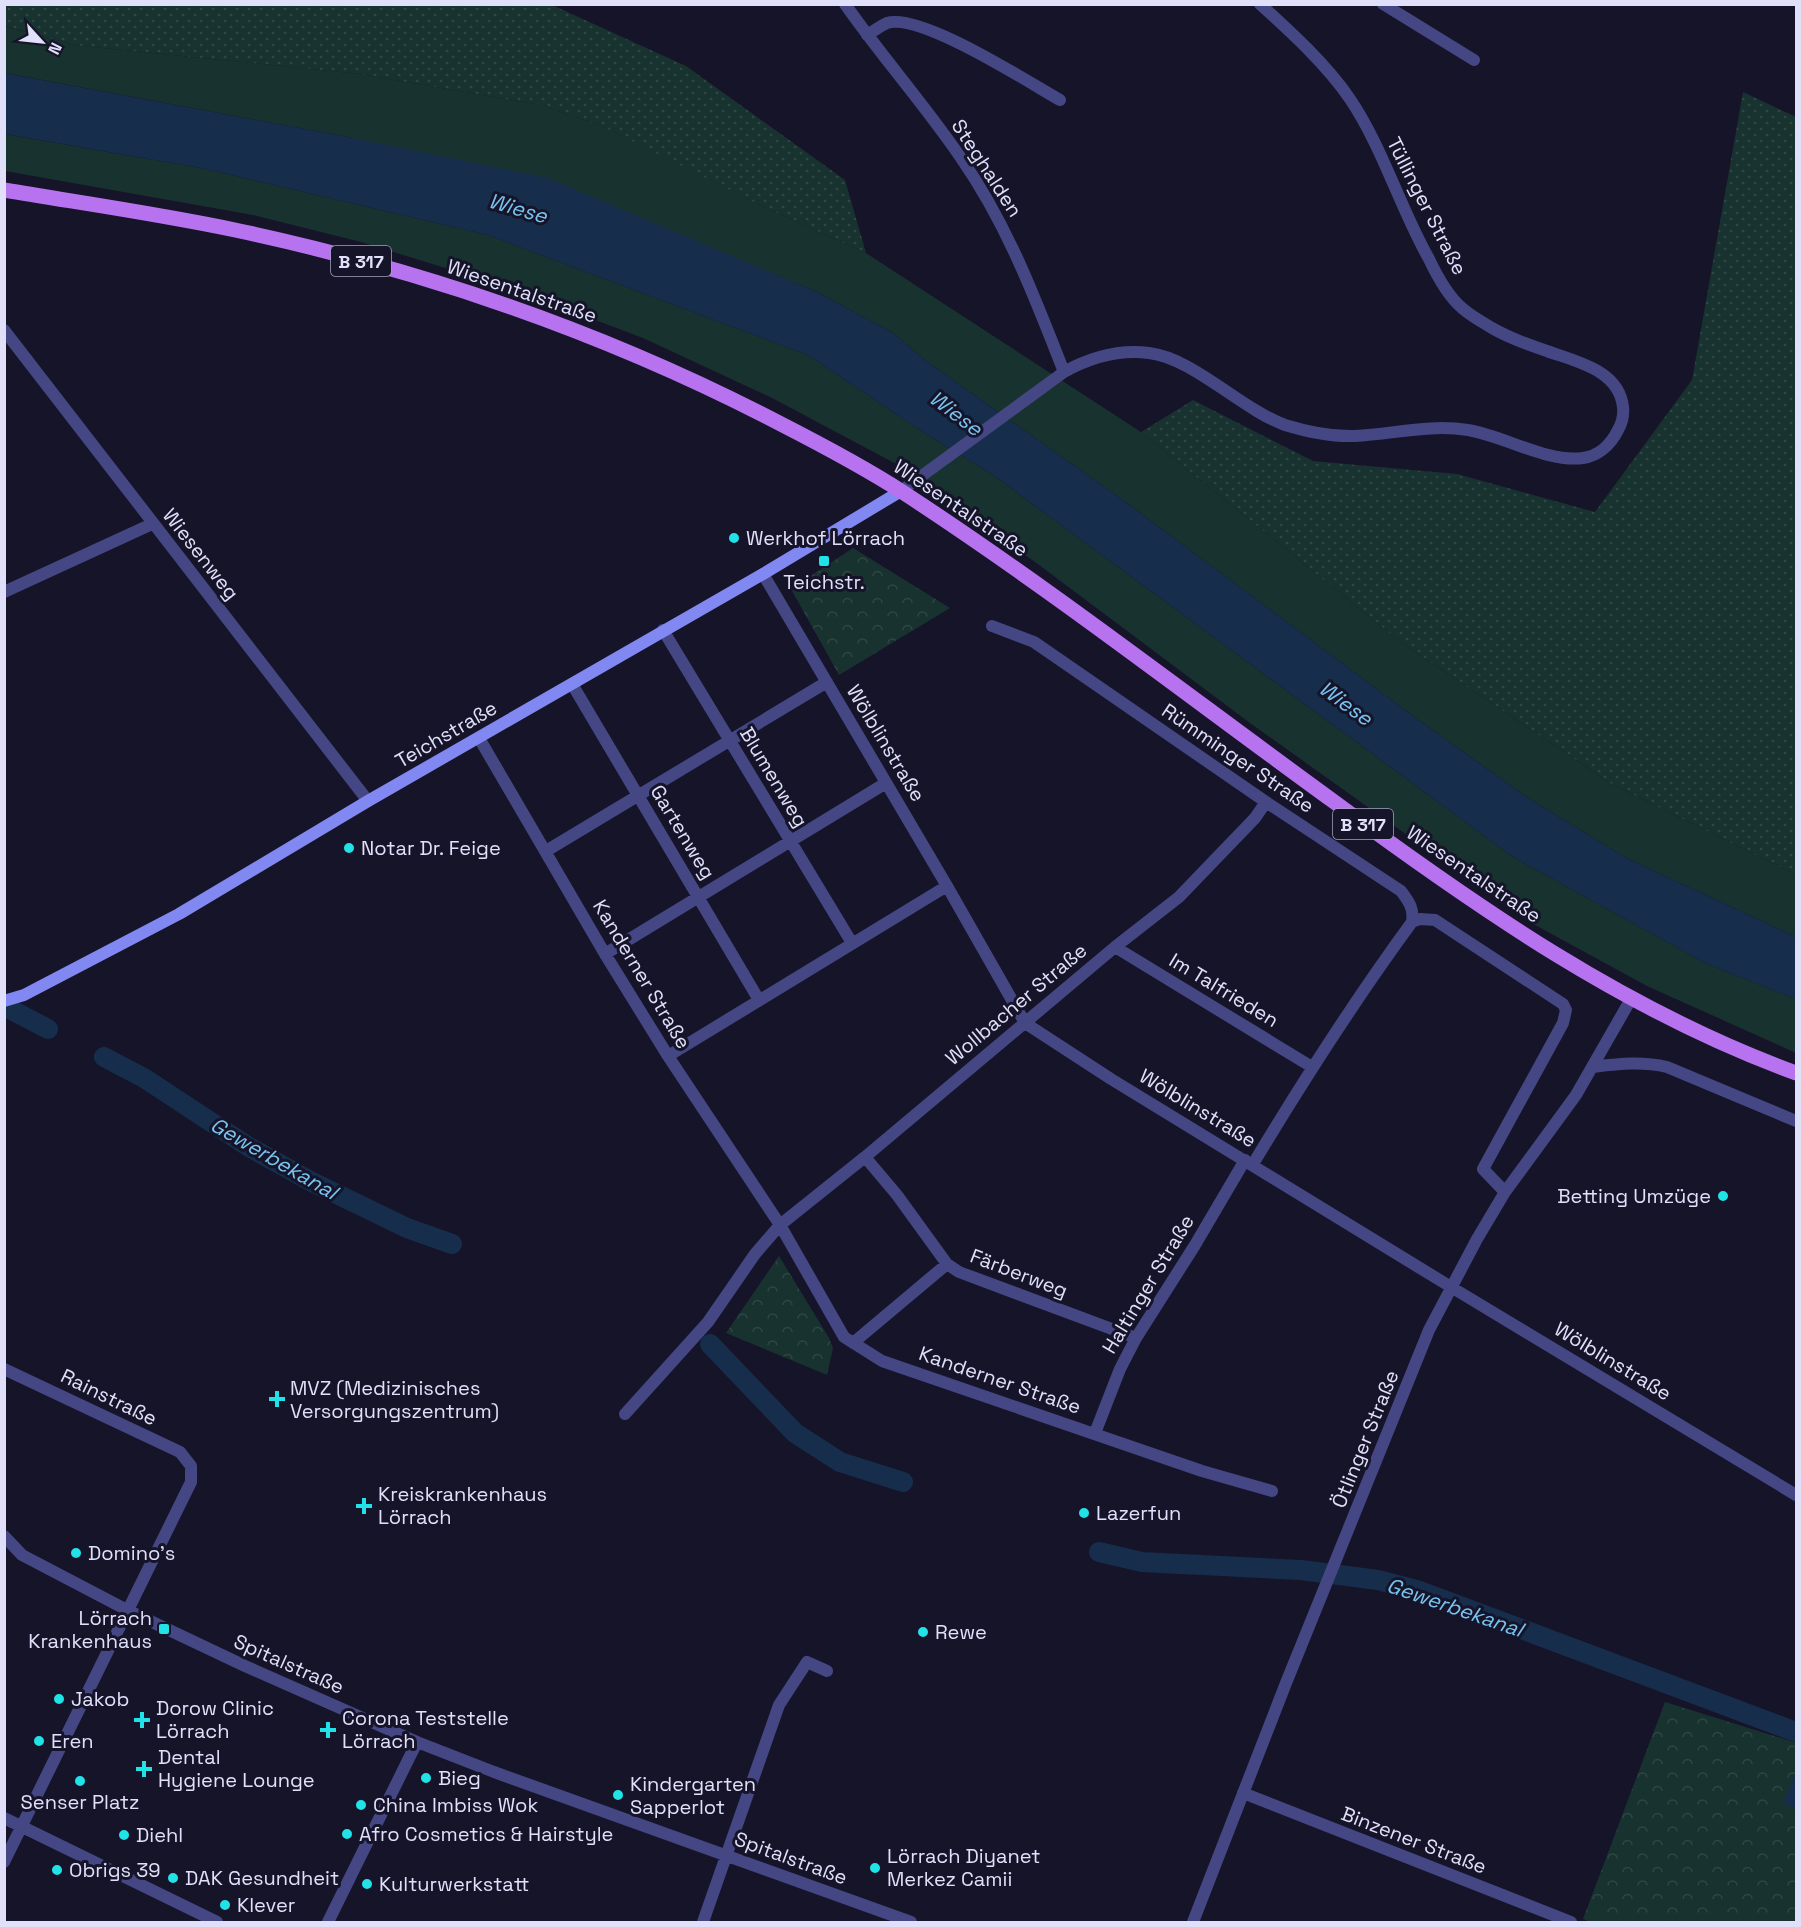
<svg xmlns="http://www.w3.org/2000/svg" width="1801" height="1927" font-family="'Space Grotesk',sans-serif">
  <style>
    .grass { fill: #18322f }
    .forest { fill: url(#forest-crowns) }
    .garden { fill: url(#garden-dots) }
    .water { fill: #162e4b }
    .lines { fill: none; stroke-linecap: round; stroke-linejoin: round }
    .canal { stroke: #162e4b; stroke-width: 20 }
    .street { stroke: #444783; stroke-width: 12 }
    .secondary { stroke: #8188f1; stroke-width: 12 }
    .primary { stroke: #b773ef; stroke-width: 15 }
    .poi-dot { fill: #21e2e6; stroke: #161429; stroke-width: 2 }
    .labels { text-anchor: middle; dominant-baseline: central; stroke-width: 6; stroke-linejoin: round; paint-order: stroke }
    .shield { fill: #161429; stroke: #a4a3bc; stroke-width: 1.5 }
    .shield-label { font-size: 18px; font-weight: bold; fill: #e1e0fb }
    .street-label { font-size: 20px; fill: #e1e0fb; stroke: #161429 }
    .poi-label { font-size: 20px; fill: #e1e0fb; stroke: #161429; text-anchor: start }
    .water-label { font-size: 21px; font-style: italic; fill: #79c3f0; stroke: #161429 }
  </style>
  <defs>
    <pattern id="forest-crowns" width="20" height="18" patternUnits="userSpaceOnUse" patternTransform="scale(1.5)"><rect width="20" height="18" fill="#18322f"/><path d="M2 6a3 3 0 1 1 6 0M12 15a3 3 0 1 1 6 0" fill="none" stroke="#2e4644"/></pattern>
    <pattern id="garden-dots" width="8" height="8" patternUnits="userSpaceOnUse" patternTransform="scale(1.5)"><rect width="8" height="8" fill="#18322f"/><path d="M2 2h.1M6 6h.1" fill="none" stroke="#2e4644" stroke-width="1.8" stroke-linecap="round"/></pattern>
  </defs>
  <rect width="100%" height="100%" fill="#161429"/>
  <path class="grass" d="M4,26l70,19 286,29 181,31 63,22 61,29 97,50 104,47 275,179 261,211 210,141 184,91v62l-170,-79 -101,-62 -108,-77 -297,-221 -194,-137 -33,-28 -76,-41 -80,-33 -384,-121 -348,-65z
    M4,134l197,34 287,67 320,120 115,77 70,43 520,382 192,106 91,36v54l-149,-67 -121,-66 -276,-197 -215,-161 -64,-45 -28,-17 -43,-34 -128,-68 -129,-60 -130,-49 -152,-47 -108,-27 -248,-44z"/>
  <path class="forest" d="M853,548l97,60 -111,67 -48,-86z
    M779,1256l50,82 4,10 -6,27 -101,-42z
    M1665,1702l129,40 2,-4v184h-205l-8,-3z"/>
  <path class="garden" d="M4,5h548l134,61 159,114 21,73 -104,-47 -158,-79 -63,-22 -181,-31 -286,-29 -69,-19z
    M1743,92l53,25v758l-184,-91 -210,-141 -261,-211 52,-32 120,61 144,13 138,38 97,-132z"/>
  <path class="water" d="M4,73l349,65 195,40 269,114 76,41 33,28 194,137 297,221 108,77 101,62 170,79v62l-91,-36 -192,-106 -520,-382 -70,-43 -115,-77 -320,-120 -287,-67 -196,-34z
    M1796,1772v37l-13,-6z"/>
  <g class="lines">
    <path class="canal" d="M4,1006l44,23
      M104,1057l40,21 105,69 63,35 95,46 45,16
      M710,1344l85,89 45,29 63,20
      M1099,1552l43,10 159,8 77,10 42,11 376,141"/>
    <path class="street" d="M845,4c37,53 80,101 116,154 46,66 74,140 103,214
      M1383,4l91,56
      M867,35c6,-3 13,-9 20,-12 33,-11 141,59 173,77
      M4,330l364,471
      M901,491l163,-119c27,-15 54,-23 85,-19 44,5 92,56 136,72 23,7 47,12 70,11 39,-2 74,-12 113,-6 37,6 79,33 115,28 16,-2 28,-14 35,-28 4,-7 6,-14 5,-23 -4,-37 -46,-45 -76,-56 -18,-6 -38,-13 -55,-23 -10,-6 -21,-12 -30,-20 -14,-12 -25,-32 -33,-49 -29,-51 -46,-111 -79,-160 -23,-34 -59,-67 -90,-95
      M763,574l184,312 78,137 86,56 340,208 345,208
      M4,592l148,-68
      M992,626l42,16 232,160 135,89c8,11 13,17 11,31l8,-3 15,1 128,84 3,6 -3,13 -80,146 22,23
      M663,630l189,313
      M572,684l187,316
      M479,738l126,216 63,102 112,169 64,112 38,24 320,110 70,20
      M546,851l281,-169
      M1115,947l197,120
      M605,954l281,-171
      M668,1056l279,-170
      M1592,1067c26,-3 49,-6 75,0l129,54
      M865,1157l32,38 50,69 12,8 177,66
      M1253,1164c50,-83 101,-163 159,-242
      M853,1343l94,-79
      M4,1369l176,83 11,14v16c-62,127 -125,253 -187,380
      M625,1414l83,-92 47,-68 25,-29 85,-68 250,-210 64,-50 76,-79 11,-16
      M1095,1433l25,-64 16,-31 59,-93 50,-85
      M4,1536l18,19 107,56 116,55 172,76 77,30 417,150
      M1243,1793l328,129
      M4,1818l213,104
      M328,1922l89,-180
      M703,1922l76,-217 28,-43 20,9
      M1193,1922l93,-239 143,-353 48,-91 28,-47 71,-97 55,-96"/>
    <path class="secondary" d="M4,1001l20,-6 155,-81 189,-113 395,-227 138,-83"/>
    <path class="primary" d="M4,190c77,13 155,24 231,40 189,40 373,104 544,193 43,22 85,44 125,70 147,96 287,205 429,308 145,107 293,210 463,272"/>
  </g>
  <g class="poi-dot">
    <circle cx="734" cy="538" r="6"/>
    <rect x="818" y="555" width="12" height="12" rx="3"/>
    <circle cx="349" cy="848" r="6"/>
    <circle cx="1723" cy="1196" r="6"/>
    <path d="M274 1390h6v6h6v6h-6v6h-6v-6h-6v-6h6z"/>
    <path d="M361 1497h6v6h6v6h-6v6h-6v-6h-6v-6h6z"/>
    <circle cx="1084" cy="1513" r="6"/>
    <circle cx="76" cy="1553" r="6"/>
    <rect x="158" y="1623" width="12" height="12" rx="3"/>
    <circle cx="923" cy="1632" r="6"/>
    <circle cx="59" cy="1699" r="6"/>
    <path d="M139 1711h6v6h6v6h-6v6h-6v-6h-6v-6h6z"/>
    <path d="M325 1721h6v6h6v6h-6v6h-6v-6h-6v-6h6z"/>
    <circle cx="39" cy="1741" r="6"/>
    <path d="M141 1760h6v6h6v6h-6v6h-6v-6h-6v-6h6z"/>
    <circle cx="426" cy="1778" r="6"/>
    <circle cx="80" cy="1781" r="6"/>
    <circle cx="618" cy="1795" r="6"/>
    <circle cx="361" cy="1805" r="6"/>
    <circle cx="347" cy="1834" r="6"/>
    <circle cx="124" cy="1835" r="6"/>
    <circle cx="875" cy="1868" r="6"/>
    <circle cx="57" cy="1870" r="6"/>
    <circle cx="173" cy="1878" r="6"/>
    <circle cx="367" cy="1884" r="6"/>
    <circle cx="225" cy="1905" r="6"/>
  </g>
  <g class="labels">
    <g class="shield">
      <rect x="331" y="246" width="60" height="30" rx="4.5"/>
      <rect x="1333" y="809" width="60" height="30" rx="4.5"/>
    </g>
    <g class="shield-label">
      <text x="361" y="261">B 317</text>
      <text x="1363" y="824">B 317</text>
    </g>
    <g class="street-label">
      <text transform="translate(987 168) rotate(57)">Steghalden</text>
      <text transform="translate(1427 206) rotate(63)">Tüllinger Straße</text>
      <text transform="translate(522 291) rotate(19)">Wiesentalstraße</text>
      <text transform="translate(961 508) rotate(34)">Wiesentalstraße</text>
      <text transform="translate(201 554) rotate(52)">Wiesenweg</text>
      <text transform="translate(446 734) rotate(-30)">Teichstraße</text>
      <text transform="translate(886 743) rotate(59)">Wölblinstraße</text>
      <text transform="translate(1238 758) rotate(34)">Rümminger Straße</text>
      <text transform="translate(774 777) rotate(59)">Blumenweg</text>
      <text transform="translate(683 832) rotate(59)">Gartenweg</text>
      <text transform="translate(1474 874) rotate(34)">Wiesentalstraße</text>
      <text transform="translate(642 974) rotate(59)">Kanderner Straße</text>
      <text transform="translate(1224 990) rotate(31)">Im Talfrieden</text>
      <text transform="translate(1016 1004) rotate(-40)">Wollbacher Straße</text>
      <text transform="translate(1198 1108) rotate(31)">Wölblinstraße</text>
      <text transform="translate(1019 1273) rotate(21)">Färberweg</text>
      <text transform="translate(1148 1284) rotate(-59)">Haltinger Straße</text>
      <text transform="translate(1613 1361) rotate(31)">Wölblinstraße</text>
      <text transform="translate(1000 1380) rotate(19)">Kanderner Straße</text>
      <text transform="translate(109 1397) rotate(26)">Rainstraße</text>
      <text transform="translate(1365 1439) rotate(-68)">Ötlinger Straße</text>
      <text transform="translate(289 1664) rotate(24)">Spitalstraße</text>
      <text transform="translate(1414 1840) rotate(21)">Binzener Straße</text>
      <text transform="translate(791 1858) rotate(20)">Spitalstraße</text>
    </g>
    <g class="poi-label">
      <text x="746" y="538">Werkhof Lörrach</text>
      <text x="824" y="582" text-anchor="middle">Teichstr.</text>
      <text x="361" y="848">Notar Dr. Feige</text>
      <text x="1711" y="1196" text-anchor="end">Betting Umzüge</text>
      <text x="290" y="1388">MVZ (Medizinisches<tspan x="290" dy="23">Versorgungszentrum)</tspan></text>
      <text x="378" y="1494">Kreiskrankenhaus<tspan x="378" dy="23">Lörrach</tspan></text>
      <text x="1096" y="1513">Lazerfun</text>
      <text x="88" y="1553">Domino's</text>
      <text x="152" y="1618" text-anchor="end">Lörrach<tspan x="152" dy="23">Krankenhaus</tspan></text>
      <text x="935" y="1632">Rewe</text>
      <text x="71" y="1699">Jakob</text>
      <text x="156" y="1708">Dorow Clinic<tspan x="156" dy="23">Lörrach</tspan></text>
      <text x="342" y="1718">Corona Teststelle<tspan x="342" dy="23">Lörrach</tspan></text>
      <text x="51" y="1741">Eren</text>
      <text x="158" y="1757">Dental<tspan x="158" dy="23">Hygiene Lounge</tspan></text>
      <text x="438" y="1778">Bieg</text>
      <text x="630" y="1784">Kindergarten<tspan x="630" dy="23">Sapperlot</tspan></text>
      <text x="80" y="1802" text-anchor="middle">Senser Platz</text>
      <text x="373" y="1805">China Imbiss Wok</text>
      <text x="359" y="1834">Afro Cosmetics &amp; Hairstyle</text>
      <text x="136" y="1835">Diehl</text>
      <text x="887" y="1856">Lörrach Diyanet<tspan x="887" dy="23">Merkez Camii</tspan></text>
      <text x="69" y="1870">Obrigs 39</text>
      <text x="185" y="1878">DAK Gesundheit</text>
      <text x="379" y="1884">Kulturwerkstatt</text>
      <text x="237" y="1905">Klever</text>
    </g>
    <g class="water-label">
      <text transform="translate(518 208) rotate(16)">Wiese</text>
      <text transform="translate(956 413) rotate(37)">Wiese</text>
      <text transform="translate(1346 703) rotate(36)">Wiese</text>
      <text transform="translate(274 1158) rotate(30)">Gewerbekanal</text>
      <text transform="translate(1455 1607) rotate(19)">Gewerbekanal</text>
    </g>
  </g>
  <rect width="1801" height="1927" fill="none" stroke="#e1e0fb" stroke-width="12"/>
  <g transform="translate(42 42) rotate(117)" stroke="#161429" stroke-width="4.5" paint-order="stroke">
  <path d="M0-4.5L10 22L0 15L-10 22Z" fill="#e1e0fb"/>
  <text y="-9" font-size="16" font-weight="bold" text-anchor="middle" fill="#e1e0fb">N</text>
  </g>
</svg>
